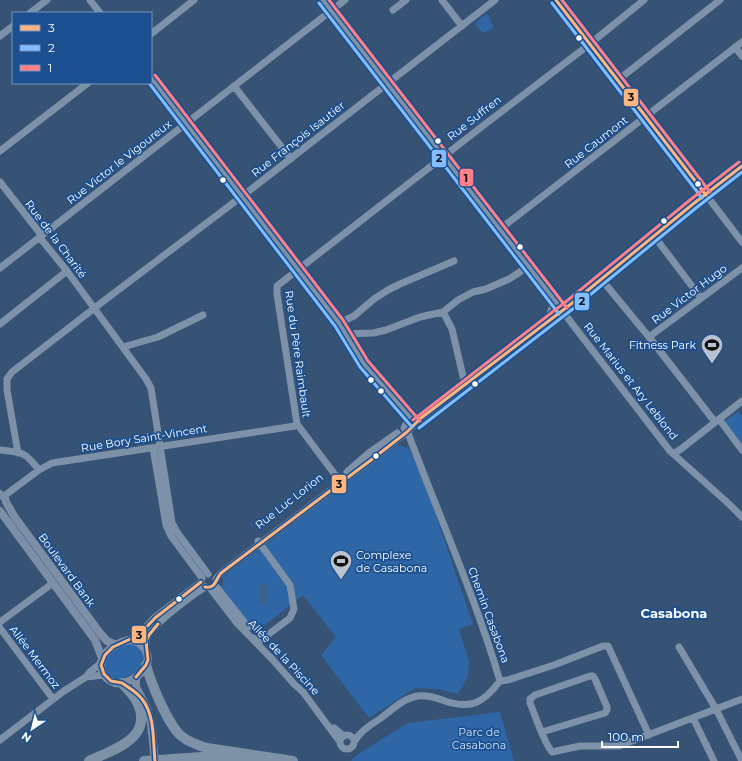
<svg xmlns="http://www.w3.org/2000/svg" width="742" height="761" font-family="Montserrat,sans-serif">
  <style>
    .green { fill: #2f66a5 }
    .water { fill: #3b618d }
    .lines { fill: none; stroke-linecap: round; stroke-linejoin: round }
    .minor { stroke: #7d92a8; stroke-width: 7 }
    .major { stroke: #7d8ea7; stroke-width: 8 }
    .highway { stroke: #7e92a7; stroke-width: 10 }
    .major-bridge { stroke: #7d8ea7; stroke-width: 8 }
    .bus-1-casing { stroke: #1b4f8f; stroke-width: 6 }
    .bus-2-casing { stroke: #1b4f8f; stroke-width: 6 }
    .bus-3-casing { stroke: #1b4f8f; stroke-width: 6 }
    .bus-1 { stroke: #ffb580; stroke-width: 3 }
    .bus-2 { stroke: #80beff; stroke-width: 3 }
    .bus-3 { stroke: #ff8088; stroke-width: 3 }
    .bus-dot { fill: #fff; stroke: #1b4f8f; stroke-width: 1.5 }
    .labels { text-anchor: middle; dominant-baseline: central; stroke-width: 3.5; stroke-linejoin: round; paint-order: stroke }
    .street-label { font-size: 11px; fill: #fff; stroke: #1b4f8f }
    .poi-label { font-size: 11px; fill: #fff; stroke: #1b4f8f; text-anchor: end }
    .park-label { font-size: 11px; fill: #cfe3fa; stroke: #1b4f8f }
    .quarter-label { font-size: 13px; font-weight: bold; fill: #fff; stroke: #1b4f8f }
    .line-badge { stroke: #1b4f8f; stroke-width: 1.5 }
    .pale-badge-label { font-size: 11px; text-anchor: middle; font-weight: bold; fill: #111 }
  </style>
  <rect width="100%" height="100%" fill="#365274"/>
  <path class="green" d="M487,13l7,15 -12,5 -7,-10z
    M738,411l4,5v29l-18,-23z
    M397,445l12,3 19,44 45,132 -14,5 10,32 -1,15 -10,18 -20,-5 -23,-1 -46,30 -48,-63 15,-18 -33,-42 -38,30 -17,-2 -26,-35 1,-6v-5z
    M129,643c19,6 20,21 3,31 -12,7 -21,8 -28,-7l3,-13 5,-4z
    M500,712l14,49h-163l4,-5 53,-33z"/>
  <path class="water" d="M260,584l8,1 -2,19 -8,-1z"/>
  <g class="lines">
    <path class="minor" d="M90,0l10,13
      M323,0l347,451 59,53 13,13
      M442,0l20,26
      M556,0l38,48 148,194
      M393,10l13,-10
      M30,13l17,-13
      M151,34l43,-34
      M0,36l13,-10
      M735,47l7,9
      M151,78l188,245 25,41 52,60
      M618,80l102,-80
      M234,86l57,73
      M0,151l88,-68
      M0,182l39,50 2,7 26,32 79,108 5,9 21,135 5,9 31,42
      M500,229l242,-187
      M654,236l47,62
      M0,268l345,-268
      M602,280l47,57 66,85
      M443,312l9,17 13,56
      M547,321l8,-20
      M339,323l15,-7 20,-17 14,-9 12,-6 54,-23
      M0,324l67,-53
      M345,334l28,-1 13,-3 34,-13 23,-5 15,-12 15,-8 13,-3 23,-10 20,-13
      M649,337l93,-69
      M123,347l35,-10 45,-22
      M407,413v9l-3,6 4,5c31,83 67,163 92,248
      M719,419l23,31
      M153,448l13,77 5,11 31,42
      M0,450c23,3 24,1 39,20
      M18,453l-11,-63v-11l5,-7 89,-69 144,-109 250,-194
      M673,454l8,-5 61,-48
      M347,472l23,-20 27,-19
      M334,486l2,-4v-6l-39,-52 -20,-130v-8l207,-161 102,-78 58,-47
      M4,496l35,-26 13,-7 243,-37 2,-2
      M216,579l5,-6 154,-116 32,-25 14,-14 126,-96 24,-18 122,-100 49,-38
      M215,585l33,42
      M210,588l27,35 36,37 21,24 9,8 37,50
      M0,622l53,-39
      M0,628l53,71
      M253,638l6,3 2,-1 29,-22 4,-9 -4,-24 -32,-44
      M129,640l10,-5 15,-17 47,-36
      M679,647l37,62 25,50
      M146,651c-1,-5 -1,-10 2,-15 8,-14 43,-40 57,-49
      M86,677l4,-5 11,-9
      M500,681l8,-1 46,-15 49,-19h5l41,89
      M693,718l21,43
      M334,728l10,8
      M542,732l63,-19 2,-3v-3l-12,-28 -2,-3h-3l-55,19 -5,4v4c5,12 14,40 22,49l28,-6h39l123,-47
      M340 742a7 7 0 1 1 14 0a7 7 0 1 1-14 0Z
      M0,740l64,-49 22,-14 18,-2
      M354,742c6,-11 17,-17 27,-24 12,-9 23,-20 37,-22 10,-1 19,2 27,5 27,9 39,1 55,-20"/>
    <path class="major" d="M0,494l5,4 1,4 8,14 86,117 7,8 9,4
      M0,511l95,129 7,18
      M129,640c12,1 23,13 17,26 -5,10 -20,19 -31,17 -6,-2 -11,-6 -13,-12 -5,-17 13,-28 27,-31z
      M136,677v10l11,21 4,15"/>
    <path class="highway" d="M146,665c5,18 21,57 34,70 8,7 17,10 27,13l86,13
      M89,761c26,-12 67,-24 47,-61 -4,-7 -9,-11 -14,-17
      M144,761l58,-4 53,4"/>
    <path class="major-bridge" d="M151,723l4,38"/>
    <g class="bus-1-casing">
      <path id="bus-1" d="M556,0l150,195
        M205,587c11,2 10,-7 16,-14l154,-116 32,-25 14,-14 150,-114 122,-100 49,-38
        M136,677l10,-12 2,-5 -2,-19 3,-6 9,-11
        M122,683l-11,-2 -7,-7 -3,-9 4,-10 8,-8 26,-12 16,-17 46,-36
        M122,683c7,5 15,9 20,16 13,16 11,42 13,62"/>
    </g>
    <g class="bus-2-casing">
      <path id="bus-2" d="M319,3l240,311
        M552,3l150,195
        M149,83l186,243 25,41 52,60
        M419,428l155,-120 122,-100 46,-36"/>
    </g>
    <g class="bus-3-casing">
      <path id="bus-3" d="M329,0l238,308
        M562,0l148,192
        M155,75l188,245 25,41 52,60
        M413,420l155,-120 122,-100 49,-38"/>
    </g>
    <use href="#bus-1" class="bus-1"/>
    <use href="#bus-2" class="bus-2"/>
    <use href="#bus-3" class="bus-3"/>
  </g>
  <defs>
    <g id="stadium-pin" transform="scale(1.15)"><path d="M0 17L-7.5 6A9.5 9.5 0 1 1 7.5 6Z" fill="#b9c2ce" stroke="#1b4f8f"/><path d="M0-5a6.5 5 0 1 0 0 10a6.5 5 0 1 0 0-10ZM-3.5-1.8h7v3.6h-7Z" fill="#111"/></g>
  </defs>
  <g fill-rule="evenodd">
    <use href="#stadium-pin" x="712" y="345"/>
    <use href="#stadium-pin" x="341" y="561"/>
  </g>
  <g class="bus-dot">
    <circle cx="579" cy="38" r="3.5"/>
    <circle cx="438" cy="141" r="3.5"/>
    <circle cx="223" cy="180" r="3.5"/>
    <circle cx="698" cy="184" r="3.5"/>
    <circle cx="664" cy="221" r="3.5"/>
    <circle cx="520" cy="247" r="3.5"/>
    <circle cx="371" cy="380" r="3.5"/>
    <circle cx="475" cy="384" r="3.5"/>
    <circle cx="381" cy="391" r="3.5"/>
    <circle cx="376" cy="456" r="3.5"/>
    <circle cx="179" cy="599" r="3.5"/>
  </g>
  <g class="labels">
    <g class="street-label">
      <text transform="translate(474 118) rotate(-38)">Rue Suffren</text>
      <text transform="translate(298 139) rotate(-38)">Rue François Isautier</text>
      <text transform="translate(596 142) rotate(-38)">Rue Caumont</text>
      <text transform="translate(119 162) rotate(-38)">Rue Victor le Vigoureux</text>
      <text transform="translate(56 239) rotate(53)">Rue de la Charité</text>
      <text transform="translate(689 294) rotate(-37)">Rue Victor Hugo</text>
      <text transform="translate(298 354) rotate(82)">Rue du Père Raimbault</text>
      <text transform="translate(631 381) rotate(52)">Rue Marius et Ary Leblond</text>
      <text transform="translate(144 438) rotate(-9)">Rue Bory Saint-Vincent</text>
      <text transform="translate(289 501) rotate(-38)">Rue Luc Lorion</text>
      <text transform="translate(67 570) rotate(54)">Boulevard Bank</text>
      <text transform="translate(489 615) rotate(70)">Chemin Casabona</text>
      <text transform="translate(35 657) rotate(53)">Allée Mermoz</text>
      <text transform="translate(284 657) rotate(47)">Allée de la Piscine</text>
    </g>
    <g class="poi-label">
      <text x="696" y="345">Fitness Park</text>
      <text x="356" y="555" text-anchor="start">Complexe<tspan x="356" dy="13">de Casabona</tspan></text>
    </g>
    <g class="park-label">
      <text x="479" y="732">Parc de<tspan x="479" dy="13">Casabona</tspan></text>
    </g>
    <g class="quarter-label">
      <text x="674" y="613">Casabona</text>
    </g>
  </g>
  <g class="line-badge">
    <rect x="623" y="88" width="16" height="19" rx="4" fill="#ffb580"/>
    <rect x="431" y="149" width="16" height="19" rx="4" fill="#80beff"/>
    <rect x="459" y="168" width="15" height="19" rx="4" fill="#ff8088"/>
    <rect x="574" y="292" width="16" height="19" rx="4" fill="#80beff"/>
    <rect x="331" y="474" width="16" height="20" rx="4" fill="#ffb580"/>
    <rect x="131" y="625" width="16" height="19" rx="4" fill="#ffb580"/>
  </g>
  <g class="pale-badge-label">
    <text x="631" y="101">3</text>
    <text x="439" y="162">2</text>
    <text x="466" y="182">1</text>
    <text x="582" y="305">2</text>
    <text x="339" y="488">3</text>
    <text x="139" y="639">3</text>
  </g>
  <rect x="12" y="12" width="140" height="72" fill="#1b4f8f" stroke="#7695bc"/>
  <rect x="20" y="25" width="20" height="6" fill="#ffb580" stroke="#7695bc"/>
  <text x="48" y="32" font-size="12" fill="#ffffff">3</text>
  <rect x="20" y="45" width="20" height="6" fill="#80beff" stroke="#7695bc"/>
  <text x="48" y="52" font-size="12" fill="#ffffff">2</text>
  <rect x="20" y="65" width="20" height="6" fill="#ff8088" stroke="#7695bc"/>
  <text x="48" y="72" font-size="12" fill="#ffffff">1</text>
  <g transform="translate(32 729) rotate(215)" stroke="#1b4f8f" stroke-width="3" paint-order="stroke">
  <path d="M0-3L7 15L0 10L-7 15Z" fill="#ffffff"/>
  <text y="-6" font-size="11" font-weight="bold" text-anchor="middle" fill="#ffffff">N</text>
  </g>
  <path d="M602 741v6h76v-6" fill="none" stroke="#ffffff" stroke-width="2"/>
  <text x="608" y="741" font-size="12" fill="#ffffff" stroke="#1b4f8f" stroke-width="3" paint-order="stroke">100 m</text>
</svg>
